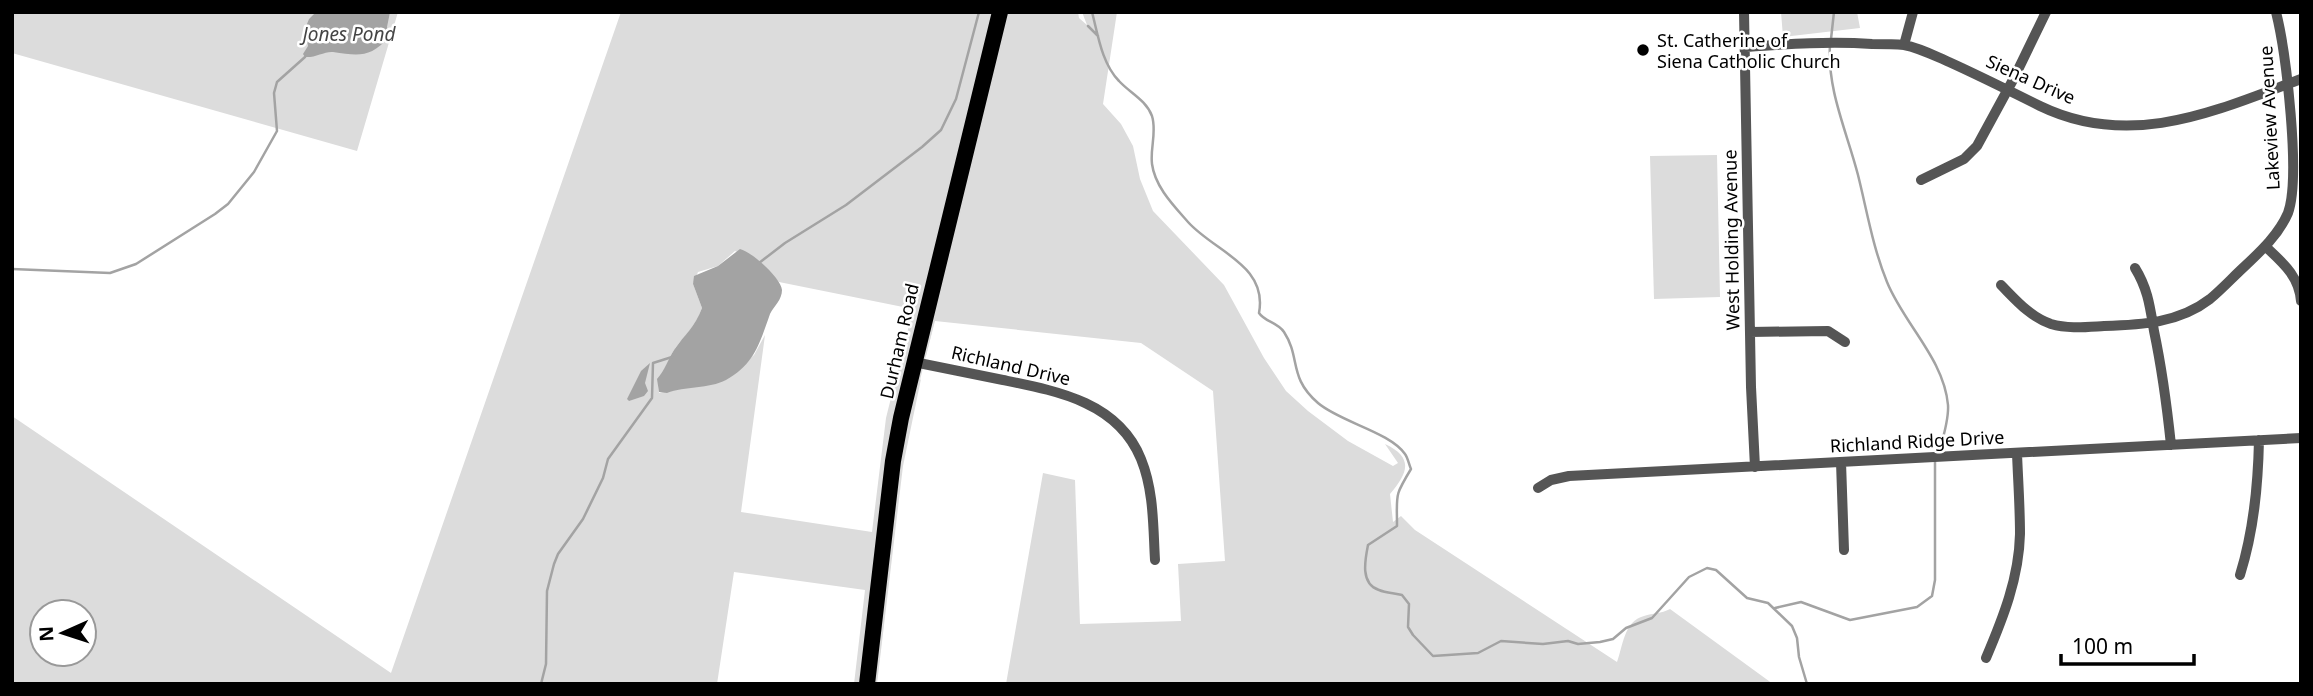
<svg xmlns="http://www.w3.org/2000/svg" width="2313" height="696" font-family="'Noto Sans',sans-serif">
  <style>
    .green { fill: #dcdcdc; fill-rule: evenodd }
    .water { fill: #a3a3a3 }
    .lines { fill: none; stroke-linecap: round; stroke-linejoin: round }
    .stream { stroke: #a3a3a3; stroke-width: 2.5 }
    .primary-casing { stroke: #dbdbdb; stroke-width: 19 }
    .minor { stroke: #555; stroke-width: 10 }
    .primary { stroke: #000; stroke-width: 16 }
    .poi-dot { fill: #000; stroke: #fff; stroke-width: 2.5 }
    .labels { text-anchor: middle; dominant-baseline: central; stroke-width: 5; stroke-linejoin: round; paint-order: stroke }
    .poi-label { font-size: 18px; fill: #000; stroke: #fff; text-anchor: start }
    .street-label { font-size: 18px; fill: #000; stroke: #fff }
    .water-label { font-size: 19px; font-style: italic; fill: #444; stroke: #fff }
  </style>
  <rect width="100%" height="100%" fill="#fff"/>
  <path class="green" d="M12,12h386l-41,139 -345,-98z
    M621,12h372l-98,406 -34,266h-7l11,-94 -131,-18 -17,112h-705v-268l379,257zM735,251l25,11 19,20 134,27 -27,109 -14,114 -131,-20 24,-177 -11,20 -29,25 -66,13 -1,-14c7,-9 10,-20 16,-29 12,-17 20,-21 28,-42l-9,-24 5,-12 20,-6zM42,612h42v42h-42z
    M1005,12h73l1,6 8,7 -5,-13h35l-14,92 18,20 12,22 7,33 13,32 71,74 40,73 22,33 22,20 40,30 45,25 5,-3 -13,-19c30,14 22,30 5,50l3,28 8,-6 14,14 202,132c6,-16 7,-41 27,-46 9,-3 17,-2 26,-7l103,75h-767l37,-211 32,7 5,144 101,-3 -3,-57 47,-3 -12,-170 -72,-48 -206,-22 -9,35 -2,-14z
    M1781,12h76l3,16 -77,9z
    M1717,155l3,142 -66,2 -4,-143z
    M921,379l-18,87 -26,218h-5l26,-217 18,-83z"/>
  <path class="water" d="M316,12h74l-3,15 2,10c-19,21 -30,19 -56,15 -8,-1 -18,6 -28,5l-2,-3 5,-8 -3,-17 4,-10z
    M740,249c12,3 41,29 42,41 0,10 -8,16 -12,24 -10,28 -15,50 -44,66 -17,9 -41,6 -59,13l-8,-1 -2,-13c8,-9 11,-20 17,-29 11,-16 21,-23 28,-42l-9,-24 1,-8 24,-10z
    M650,363l-5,20 3,8 -4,5 -15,5 -2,-2 14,-28z"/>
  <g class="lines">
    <path class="stream" d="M1092,12c6,23 10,52 27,69 11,12 27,19 33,35 5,16 -2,32 0,48 3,23 22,42 36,58 27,30 80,43 71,91 6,9 18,9 25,19 17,26 4,45 34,71 22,19 72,29 87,51 3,4 4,11 6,15 -17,28 -14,25 -14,57l-29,19c-3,15 -8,39 11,45 7,3 16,3 23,5l7,9 -1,23 5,8 20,21 45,-3 23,-12 42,3 25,-3 10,3 22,-2 13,-3 13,-11 26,-10 37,-41 18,-9 9,2 31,28 21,5 24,23 5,12 2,19 8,27
      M1088,26l10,10
      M1831,39l3,-27
      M1830,45c-3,45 17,87 28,130 9,36 15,73 29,107 17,42 57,77 61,123 1,15 -5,33 -9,47
      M759,263l26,-20 61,-38 76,-58 19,-17 15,-31 23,-87
      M12,269l98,4 26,-9 79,-50 13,-10 26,-32 23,-41 -3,-38 3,-11 28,-25
      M1775,608l26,-6 49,18 67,-13 15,-11 3,-16v-118
      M541,684l5,-20 1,-73 7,-27 4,-10 25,-35 20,-41 5,-19 44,-61 1,-35 19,-6"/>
    <g class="primary-casing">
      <path id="primary" d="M867,684l26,-223 8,-43 99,-406"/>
    </g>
    <path class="minor" d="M1744,12l7,375 4,80
      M1904,45l9,-33
      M1745,47c43,-3 85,-6 127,-3 11,0 22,0 32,1 16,3 31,11 45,17 31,14 61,29 91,44 91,44 175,5 261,-27
      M1921,180l43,-21 13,-13 37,-68 32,-66
      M2266,247c17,16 33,29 35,54
      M2135,268c13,21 15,39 19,63 8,38 13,76 17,114
      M2001,285c14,14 29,32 50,39 17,5 35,3 53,2 37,-1 75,-3 106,-27 12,-10 23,-22 35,-33 16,-15 34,-32 43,-53 13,-36 -2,-161 -12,-201
      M1750,332l78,-1 17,11
      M914,362c30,6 59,12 89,18 54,11 115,22 138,79 13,32 12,67 14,101
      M1841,462l3,88
      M1538,488l13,-8 18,-4 732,-38
      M2240,575c14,-45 18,-89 19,-135
      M1986,658c17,-40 33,-80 34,-124 0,-27 -2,-54 -3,-81"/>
    <use href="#primary" class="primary"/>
  </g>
  <circle class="poi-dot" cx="1643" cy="50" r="7"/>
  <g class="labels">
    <g class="poi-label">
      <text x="1657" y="40">St. Catherine of<tspan x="1657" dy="21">Siena Catholic Church</tspan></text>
    </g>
    <g class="street-label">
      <text transform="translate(2031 79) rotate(24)">Siena Drive</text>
      <text transform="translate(2269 118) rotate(-93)">Lakeview Avenue</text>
      <text transform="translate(1731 240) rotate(-91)">West Holding Avenue</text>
      <text transform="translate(899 341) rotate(-77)">Durham Road</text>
      <text transform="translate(1011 365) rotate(13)">Richland Drive</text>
      <text transform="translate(1917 441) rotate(-3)">Richland Ridge Drive</text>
    </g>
    <g class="water-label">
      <text x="349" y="34">Jones Pond</text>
    </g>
  </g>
  <rect width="2313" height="696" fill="none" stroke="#000000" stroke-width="28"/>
  <g transform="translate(63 633) rotate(267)"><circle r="33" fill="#ffffff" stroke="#999999" stroke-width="2"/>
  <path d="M0-5L12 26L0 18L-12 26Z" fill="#000000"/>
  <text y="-10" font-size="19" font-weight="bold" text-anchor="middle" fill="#000000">N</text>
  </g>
  <path d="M2061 654v10h133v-10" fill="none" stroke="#000000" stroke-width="3.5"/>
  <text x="2072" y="654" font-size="21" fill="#000000" stroke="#ffffff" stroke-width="5" paint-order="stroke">100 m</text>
</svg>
